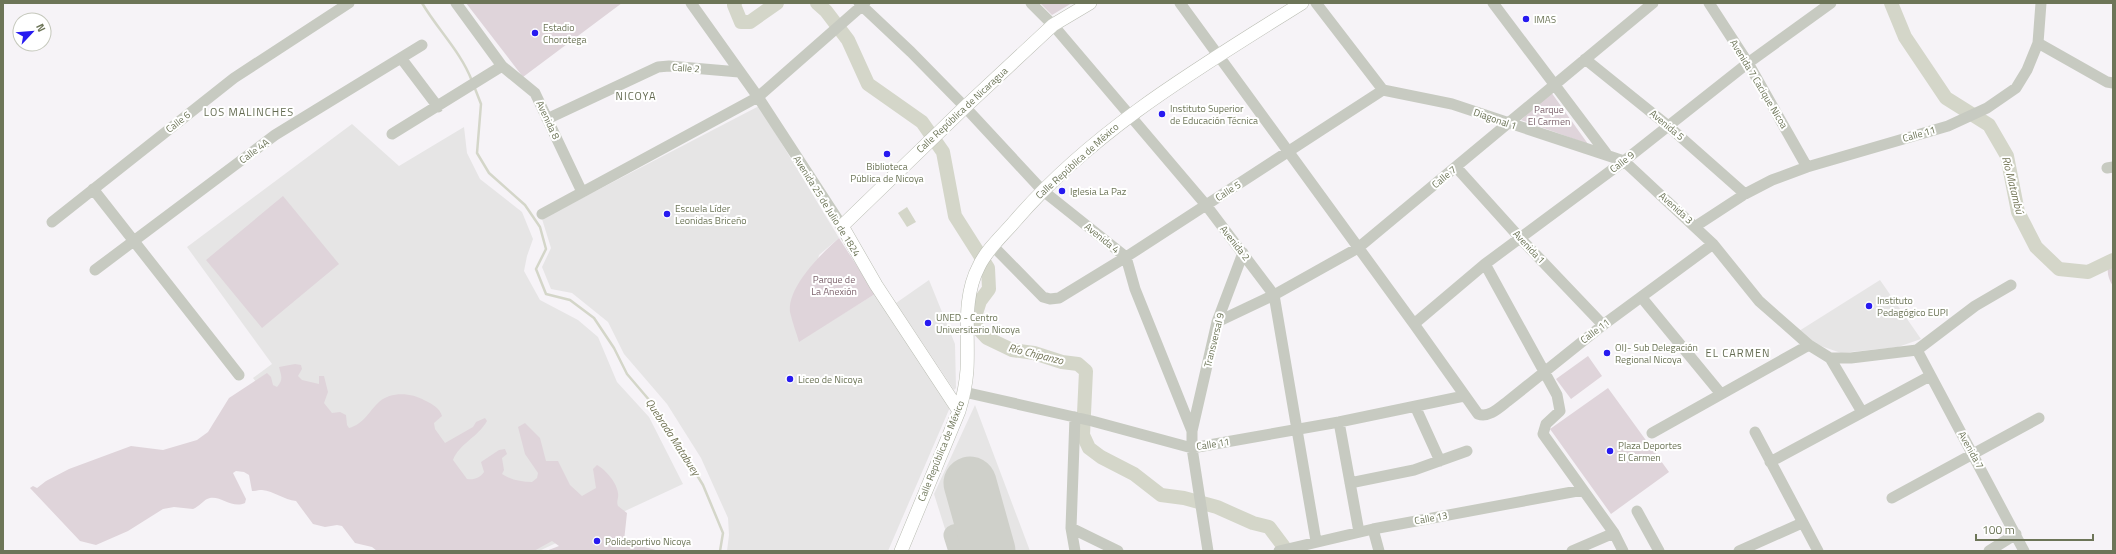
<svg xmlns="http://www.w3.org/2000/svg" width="2116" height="554" font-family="'Titillium Web',sans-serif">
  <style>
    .built { fill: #e6e5e5 }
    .green { fill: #dfd4da }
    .water { fill: #d4d6c9 }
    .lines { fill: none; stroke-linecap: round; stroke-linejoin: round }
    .stream { stroke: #d4d6c9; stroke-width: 2.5 }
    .river { stroke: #d4d6c9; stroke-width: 14 }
    .taxiway { stroke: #cfd0ca; stroke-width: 21 }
    .runway { stroke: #cfd0ca; stroke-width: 53 }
    .major-casing { stroke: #b9bcb2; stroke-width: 14 }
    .minor { stroke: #c7cac1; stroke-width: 11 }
    .major { stroke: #fff; stroke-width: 13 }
    .poi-dot { fill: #271af0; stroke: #fff; stroke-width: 1.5 }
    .labels { text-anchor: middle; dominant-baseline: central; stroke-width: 4; stroke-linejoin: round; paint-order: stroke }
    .poi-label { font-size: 10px; fill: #6d7558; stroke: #fff; text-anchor: start }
    .street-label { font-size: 10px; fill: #6d7558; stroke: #fff }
    .park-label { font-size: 10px; fill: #7d636d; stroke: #fff }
    .neighbourhood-label { font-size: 11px; letter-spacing: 1px; fill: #646b52; stroke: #fff }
    .water-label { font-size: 11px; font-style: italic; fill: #727456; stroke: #fff }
  </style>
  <rect width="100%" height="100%" fill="#f6f3f7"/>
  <path class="built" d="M759,106l80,132 -20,17 -20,86 76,-47 76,111 -63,146h-161l2,-16 -1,-17 -27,-60 -34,-54 -43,-50 -16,-32 -36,-29 -21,-4 -9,-22 9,-19 -9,-29z
    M352,124l47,42 65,-39 3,26 13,26 42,33 11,27 -6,17 -3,15 16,29 38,20 20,17 19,45 32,35 34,67 -144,67h-78l-135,-81 -73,-92 19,-14 -85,-117z
    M929,280l26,64 1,44 -2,2 -58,-87z
    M1880,280l41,59 -23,8 -57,6 -20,-7 -13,-6 -9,-9z
    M975,405l55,146h-78l-18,-57z"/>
  <path class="green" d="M466,3h156l-99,74z
    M1040,3h32l-20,12z
    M1551,92l37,52 -67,-24z
    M283,196l56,68 -77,64 -56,-68z
    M839,238l36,56 -76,48c-3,-10 -7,-21 -9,-30 -3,-25 32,-59 49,-74z
    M2113,255v31c-7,-11 -7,-19 0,-31z
    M1588,356l14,20 -31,23 -15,-20z
    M295,364l6,1 1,4 -4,7 4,4 17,4v-8h5l4,16 -4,11 8,10 8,-1 6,3 1,10 2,3c15,-4 20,-17 30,-26 12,-11 33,-9 45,-2 8,4 16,8 18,16l-8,7 1,6 10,14 28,-16 3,-5 9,-4 2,3c-9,16 -28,23 -34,39l14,19c7,1 13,-1 17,-7l-3,-10 18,-12 6,-1 2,5 -5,4 2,12 -2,4c9,6 19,8 30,8l5,-4 1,-5 -13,-19 -7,-27 7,-4 15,15 6,23h12l12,24 12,11 14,-8 -3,-19 4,-4c9,5 20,18 21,28 1,5 -2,8 0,13l9,7 -3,28 35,10h-113l13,-5 -7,-5 -18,10h-157l-5,-4 -17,-4 -13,-17 -5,-1 -12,2 -12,-3 -17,-23c-12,-1 -22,-10 -34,-11 -3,0 -7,1 -10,1l-3,-16 -5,-3 -8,-1 -3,2 13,26 -1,4c-13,6 -23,-7 -35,-5 -6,1 -11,9 -17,11l-19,-2 -11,2 -35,22 -32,14 -16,-4 -50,-53 3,-2 4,2 9,-7 23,-12 62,-23 32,4 34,-10 11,-8 21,-34 38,-25 4,4 2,8 4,2c7,-8 4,-11 2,-20z
    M1608,388l61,84 -58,42 -61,-85z"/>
  <path class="water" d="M907,207l9,15 -9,5 -9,-14z"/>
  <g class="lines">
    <path class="stream" d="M422,3c16,27 39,49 50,78
      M474,86l7,18 -4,49 12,20 36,32 15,22 6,22 -10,20 10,25 24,6 24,18 20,30 13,26 29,34 47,77 20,48 -3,18"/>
    <path class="river" d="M735,3l-1,2 7,17h9l27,-19
      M817,3l9,8 22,29 20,44 54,38 21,30 12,64 33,52 1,21 -9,12 -7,22 14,15 25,12 22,3 28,9 16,2 8,7 -3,64 6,13 12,9 33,17 27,21 23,3 33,9 36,16 16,4 18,24
      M1891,3l14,34 41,61 43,27 18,31 11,56 18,35 23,22 29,3 25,-12"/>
    <path class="taxiway" d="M959,551l-5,-16 29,-7"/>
    <path class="runway" d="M970,483l19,68"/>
    <g class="major-casing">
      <path id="major" d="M959,411l-83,-126 -34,-59 123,-119 88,-82 37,-22
        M901,551l58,-140c4,-13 7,-27 8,-41 2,-35 -5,-72 12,-104 8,-17 24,-31 36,-45 79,-92 185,-154 287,-218"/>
    </g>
    <path class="minor" d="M456,3l46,63 33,27 47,99
      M691,3l67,94 84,129
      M859,3l52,49 54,55 77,83 84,67 9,32 57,142v17l16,103
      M1031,3l22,22 153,180 68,90 42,246
      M1180,3l234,321 64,90c11,4 21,-6 30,-13l95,-76 110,-81
      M1316,3l67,87
      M1493,3l113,150
      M1709,3l39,60 59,104
      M2038,43l69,39 6,1
      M401,58l37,49
      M1585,59l82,66 78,69
      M1383,90l69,14 172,57 89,83 46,57 50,44 21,13 32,54
      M547,119l111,-52 11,-1 70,6
      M392,134l110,-68
      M1456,167l64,71 83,87
      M2107,168l6,-1
      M93,189l146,186
      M542,214l216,-117 107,-94
      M52,222l182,-144 115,-75
      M1696,226l49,-32 27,-14 35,-13 141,-41 39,-18 29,-20 11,-18 11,-27 3,-40
      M993,246l50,51 7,2 9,-1 67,-41 257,-167
      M1485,264l72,131 3,16 -14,13 -3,10 71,99 9,18
      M95,270l180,-135 147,-90
      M1642,298l79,96
      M1217,322l57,-27 84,-47 295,-245
      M1414,324l71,-60 139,-103 124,-98 83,-60
      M1917,350l107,201
      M1917,350l58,-44 36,-21
      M1830,358h21l66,-8
      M964,392l128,29 100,27 147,-26 125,-26
      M1415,406l25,55
      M1075,417l-4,111 4,23
      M1339,422l20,110
      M1192,431l25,-109 26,-69
      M1755,432l63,119
      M1652,433l157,-88
      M1770,462l160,-86
      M1350,483l64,-13 53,-19
      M1892,498l147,-80
      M1637,511l22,40
      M1071,528l47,23
      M1373,529l6,22
      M1279,551l94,-22 210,-39
      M1572,551l42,-18
      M1739,551l63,-28
      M1989,551l27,-17"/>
    <use href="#major" class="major"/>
  </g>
  <g class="poi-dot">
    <circle cx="1526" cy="19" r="4"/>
    <circle cx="535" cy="33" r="4"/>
    <circle cx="1162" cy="114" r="4"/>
    <circle cx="887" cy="154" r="4"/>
    <circle cx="1062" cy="191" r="4"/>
    <circle cx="667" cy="214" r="4"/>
    <circle cx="1869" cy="306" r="4"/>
    <circle cx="928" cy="323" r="4"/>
    <circle cx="1607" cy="353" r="4"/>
    <circle cx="790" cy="379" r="4"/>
    <circle cx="1610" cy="451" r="4"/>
    <circle cx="597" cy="541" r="4"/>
  </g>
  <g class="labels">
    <g class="poi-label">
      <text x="1534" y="19">IMAS</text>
      <text x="543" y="27">Estadio<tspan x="543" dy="12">Chorotega</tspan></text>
      <text x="1170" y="108">Instituto Superior<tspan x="1170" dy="12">de Educación Técnica</tspan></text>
      <text x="887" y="166" text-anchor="middle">Biblioteca<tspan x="887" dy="12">Pública de Nicoya</tspan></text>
      <text x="1070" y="191">Iglesia La Paz</text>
      <text x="675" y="208">Escuela Líder<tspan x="675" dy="12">Leonidas Briceño</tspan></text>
      <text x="1877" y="300">Instituto<tspan x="1877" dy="12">Pedagógico EUPI</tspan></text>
      <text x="936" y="317">UNED - Centro<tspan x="936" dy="12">Universitario Nicoya</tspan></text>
      <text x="1615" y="347">OIJ- Sub Delegación<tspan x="1615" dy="12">Regional Nicoya</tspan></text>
      <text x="798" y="379">Liceo de Nicoya</text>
      <text x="1618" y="445">Plaza Deportes<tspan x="1618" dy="12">El Carmen</tspan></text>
      <text x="605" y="541">Polideportivo Nicoya</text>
    </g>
    <g class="street-label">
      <text transform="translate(686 68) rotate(4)">Calle 2</text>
      <text transform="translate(1759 84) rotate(59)">Avenida 7 Cacique Nicoa</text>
      <text transform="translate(962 110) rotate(-43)">Calle República de Nicaragua</text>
      <text transform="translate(1495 119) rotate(19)">Diagonal 1</text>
      <text transform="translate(548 120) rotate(65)">Avenida 8</text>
      <text transform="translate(178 122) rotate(-38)">Calle 6</text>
      <text transform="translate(1667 125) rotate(40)">Avenida 5</text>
      <text transform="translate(1919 134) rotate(-16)">Calle 11</text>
      <text transform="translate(254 151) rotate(-37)">Calle 4A</text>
      <text transform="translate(1077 161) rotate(-42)">Calle República de México</text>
      <text transform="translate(1622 162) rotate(-38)">Calle 9</text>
      <text transform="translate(1444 177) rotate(-40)">Calle 7</text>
      <text transform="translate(1228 191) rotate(-33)">Calle 5</text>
      <text transform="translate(827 206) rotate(58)">Avenida 25 de Julio de 1824</text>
      <text transform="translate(1676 208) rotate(42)">Avenida 3</text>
      <text transform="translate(1102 238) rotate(39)">Avenida 4</text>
      <text transform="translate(1235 243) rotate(52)">Avenida 2</text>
      <text transform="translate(1529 247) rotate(47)">Avenida 1</text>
      <text transform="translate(1595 331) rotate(-37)">Calle 11</text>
      <text transform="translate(1214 340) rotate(-76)">Transversal 9</text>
      <text transform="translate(1213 444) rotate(-9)">Calle 11</text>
      <text transform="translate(1971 450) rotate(61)">Avenida 7</text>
      <text transform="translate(941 451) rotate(-68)">Calle República de México</text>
      <text transform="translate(1431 518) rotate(-10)">Calle 13</text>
    </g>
    <g class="park-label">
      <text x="1549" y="109">Parque<tspan x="1549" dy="12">El Carmen</tspan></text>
      <text x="834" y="279">Parque de<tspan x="834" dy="12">La Anexión</tspan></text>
    </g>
    <g class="neighbourhood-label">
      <text x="636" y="96">NICOYA</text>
      <text x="249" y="112">LOS MALINCHES</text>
      <text x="1738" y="353">EL CARMEN</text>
    </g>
    <g class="water-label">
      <text transform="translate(2013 185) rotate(76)">Río Matambú</text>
      <text transform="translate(1036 354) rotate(14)">Río Chipanzo</text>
      <text transform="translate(673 437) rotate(57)">Quebrada Matabuey</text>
    </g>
  </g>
  <rect width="2116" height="554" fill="none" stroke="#6d7558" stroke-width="8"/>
  <g transform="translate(32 32) rotate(64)"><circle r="19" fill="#ffffff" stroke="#c5c8bc"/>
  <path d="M0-3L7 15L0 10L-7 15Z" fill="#271af0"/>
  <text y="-6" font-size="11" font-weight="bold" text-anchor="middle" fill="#6d7558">N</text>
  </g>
  <path d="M1976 534v6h117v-6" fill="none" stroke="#6d7558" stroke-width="2"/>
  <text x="1982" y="534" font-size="12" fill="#6d7558" stroke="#ffffff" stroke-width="3" paint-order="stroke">100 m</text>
</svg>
